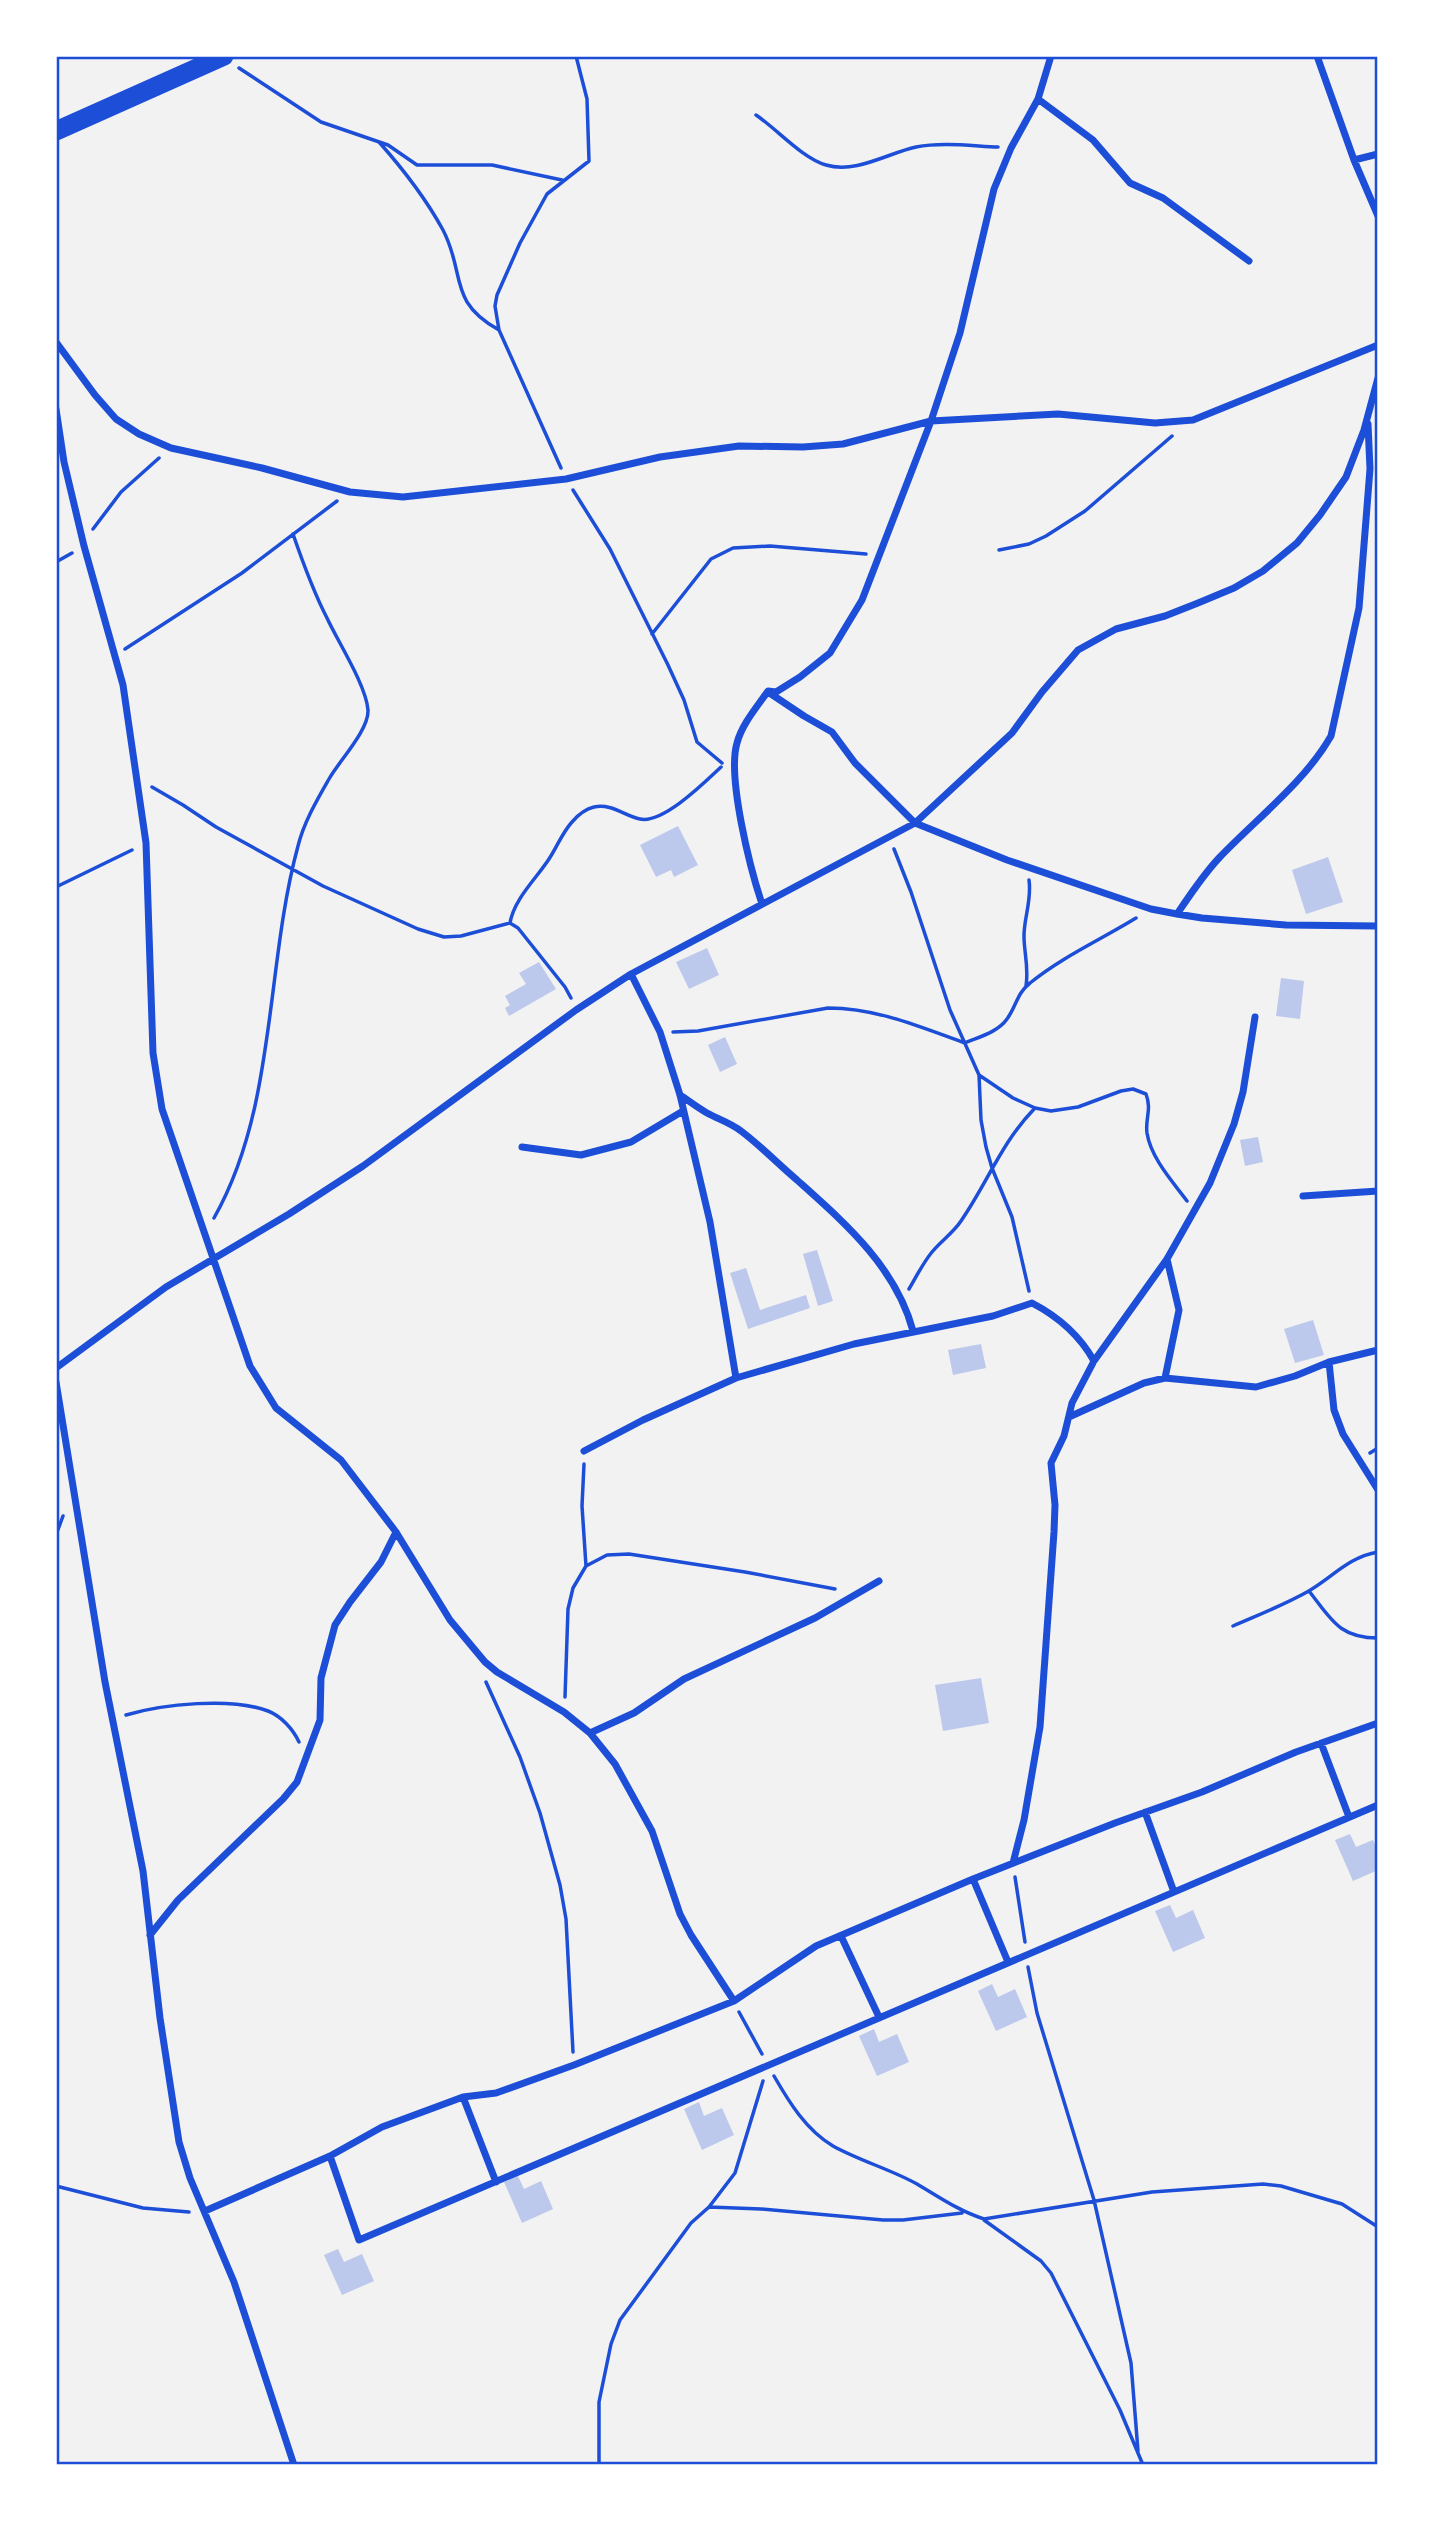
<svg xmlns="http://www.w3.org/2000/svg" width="1434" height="2521" font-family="'IBM Plex Serif',serif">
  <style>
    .building { fill: #bdc9ec }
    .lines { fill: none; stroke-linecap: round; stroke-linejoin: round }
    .path { stroke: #1d4ed8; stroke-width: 3.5 }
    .minor { stroke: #1d4ed8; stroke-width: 7 }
    .trunk { stroke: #1d4ed8; stroke-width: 19 }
    .neatline { fill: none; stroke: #1d4ed8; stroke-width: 2.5 }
  </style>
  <rect width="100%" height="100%" fill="#f2f2f2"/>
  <path class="building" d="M678,826l20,39 -24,12 -3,-7 -15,7 -16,-32z
    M1328,857l15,45 -37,12 -14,-44z
    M707,948l12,27 -30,14 -13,-27z
    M539,962l17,27 -47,27 -4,-8 5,-3 -5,-9 21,-12 -7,-11z
    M1281,978l23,3 -4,38 -24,-3z
    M725,1037l12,27 -17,8 -12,-27z
    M1258,1137l5,25 -18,4 -5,-26z
    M817,1250l16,51 -15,5 -15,-52z
    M746,1268l14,42 46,-15 4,13 -62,21 -18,-56z
    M1313,1320l11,35 -29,8 -11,-34z
    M981,1344l5,24 -33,7 -5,-25z
    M981,1678l8,45 -46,8 -8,-46z
    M1350,1834l6,13 17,-7 5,11v19l-25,11 -18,-41z
    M1170,1905l6,13 17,-8 12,28 -32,14 -18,-41z
    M992,1984l6,13 17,-8 12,28 -31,14 -18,-40z
    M874,2029l5,13 18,-8 12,28 -32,14 -18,-40z
    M699,2102l5,14 18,-8 12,27 -32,15 -18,-41z
    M518,2176l6,13 17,-8 12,28 -31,14 -18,-41z
    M338,2249l6,13 18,-8 12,27 -32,14 -18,-40z"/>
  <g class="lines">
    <path class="path" d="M239,68l82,54 67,23 29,20h75l70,15
      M756,115c21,14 46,43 70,50 30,9 62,-12 90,-18 26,-5 56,-1 82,0
      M379,142c24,27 47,57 64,88 23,44 4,71 56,100
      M561,468l-62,-138 -4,-24 2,-11 23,-52 27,-49 42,-33 -2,-62 -11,-43
      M573,490l37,59 58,116 16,35 13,42 25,21
      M93,529l28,-37 38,-34
      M999,550l30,-6 17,-8 39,-25 87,-75
      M56,562l16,-9
      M652,634l59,-75 22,-11 37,-2 96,8
      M125,649l117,-76 95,-72
      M152,787l31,18 33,22 107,59 95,43 26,8 17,-1 49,-13
      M894,849l17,43 39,118 29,65 2,45 5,27 6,21 20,49 17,74
      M56,887l76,-37
      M1026,986c3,-19 -2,-33 -2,-50 0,-19 8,-36 5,-56
      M571,998l-6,-11 -47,-59 -8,-5c4,-24 26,-44 39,-64 8,-12 13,-26 23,-37 6,-7 13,-13 22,-15 17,-4 31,9 46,12 23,5 65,-37 81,-52
      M673,1032l25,-1 130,-23c49,0 92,19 137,35 14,-6 33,-11 42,-24 9,-12 10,-26 23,-36 32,-26 70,-43 106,-65
      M979,1075l34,23 22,10 16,3 27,-4 43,-16 12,-2 13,5c6,16 -1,24 1,39 4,25 25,48 40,68
      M214,1218c63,-111 51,-251 84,-372 6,-24 19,-46 31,-67 10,-18 40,-49 39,-69 -2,-25 -30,-68 -41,-92 -14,-27 -24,-55 -34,-84
      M909,1289c7,-12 14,-26 23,-37 9,-11 21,-19 29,-31 27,-39 40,-78 74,-113
      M1370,1453l8,-5
      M56,1535l7,-19
      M586,1566l21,-11 22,-1 116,18 90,17
      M1309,1591c22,28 30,47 69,47
      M1233,1626c25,-11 51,-21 74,-34 25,-14 41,-35 71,-40
      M486,1682l34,75 20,56 20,72 6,34 7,133
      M565,1697l3,-88 5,-21 13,-22 -4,-60 2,-42
      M126,1715c37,-11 105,-18 142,-4 13,5 25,18 31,31
      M1015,1877l10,65
      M1028,1967l9,46 57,187 37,163 7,88
      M739,2012l23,42
      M774,2076c15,26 32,54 59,70 27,15 57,23 84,38 22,13 42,27 67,35l168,-27 111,-8 18,2 61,18 36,23
      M56,2186l87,22 46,4
      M709,2207l52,2 122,11h20l59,-7
      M984,2220l57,41 10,12 69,137 23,55
      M599,2465v-63l12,-58 9,-24 71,-97 18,-16 26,-34 28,-92"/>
    <path class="minor" d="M1317,56l37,104 24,56
      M1038,99l55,41 37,43 33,15 86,63
      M1354,160l24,-6
      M56,342l39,53 21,24 23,15 32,14 91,20 88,24 53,5 163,-18 94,-22 79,-11 64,1 40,-3 88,-23 127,-7 97,9 38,-3 185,-75
      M56,409l8,53 20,84 39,139 23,158 7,210 9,56 88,257 26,42 65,52 55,72 54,88 35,42 12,10 67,40 26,21 25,31 37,67 28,83 11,21 43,66
      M768,692l36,24 28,16 23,31 60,60 92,37 144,49 26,5 25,4 84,7 92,1
      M762,904c-12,-36 -35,-127 -25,-161 5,-19 20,-36 31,-52l8,1 24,-15 30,-24 32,-53 69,-179 29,-88 34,-144 17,-41 27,-49 13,-43
      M1177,914c13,-19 26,-39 42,-56 37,-39 85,-75 112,-122l28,-128 11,-139 -2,-45
      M631,974l29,58 20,63 30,127 26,156
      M680,1095c9,6 18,13 27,18 11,6 24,10 34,18 20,15 37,33 56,49 48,43 99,87 116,151
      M522,1147l59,8 50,-13 52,-31
      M1303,1196l75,-5
      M1329,1362l5,48 9,24 35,56
      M56,1368l110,-81 123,-73 74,-48 213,-156 55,-36 284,-151 97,-90 30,-41 36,-42 38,-21 49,-13 33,-13 36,-15 29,-17 34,-28 23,-28 26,-38 18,-47 14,-52
      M1165,1378l14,-68 -12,-51
      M56,1382l49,300 38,189 17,147 19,124 11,36 44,104 60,183
      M1069,1417l75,-34 21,-5 91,9 39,-11 34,-14 49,-12
      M584,1451l59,-31 93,-42 118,-34 139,-28 39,-13c25,13 48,33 62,58
      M590,1733l44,-20 50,-34 131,-61 64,-37
      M1321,1743l28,74
      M1145,1812l29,80
      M1013,1863l11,-43 16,-93 14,-195 1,-27 -4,-42 13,-27 8,-33 22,-42 73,-102 43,-76 24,-59 9,-32 12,-75
      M973,1879l35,83
      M150,1935l28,-35 105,-101 14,-17 23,-62 1,-42 14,-53 15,-23 31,-40 15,-30
      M841,1936l38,81
      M463,2097l33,85
      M330,2156l29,84 1019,-435
      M205,2211l125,-55 52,-29 81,-30 33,-4 78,-28 160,-64 82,-55 157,-67 142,-56 87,-31 94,-40 82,-29"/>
    <path class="trunk" d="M56,131l168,-75"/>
  </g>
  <rect width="1434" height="2521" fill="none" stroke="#ffffff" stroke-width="116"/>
  <rect x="58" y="58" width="1318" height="2405" class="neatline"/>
</svg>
